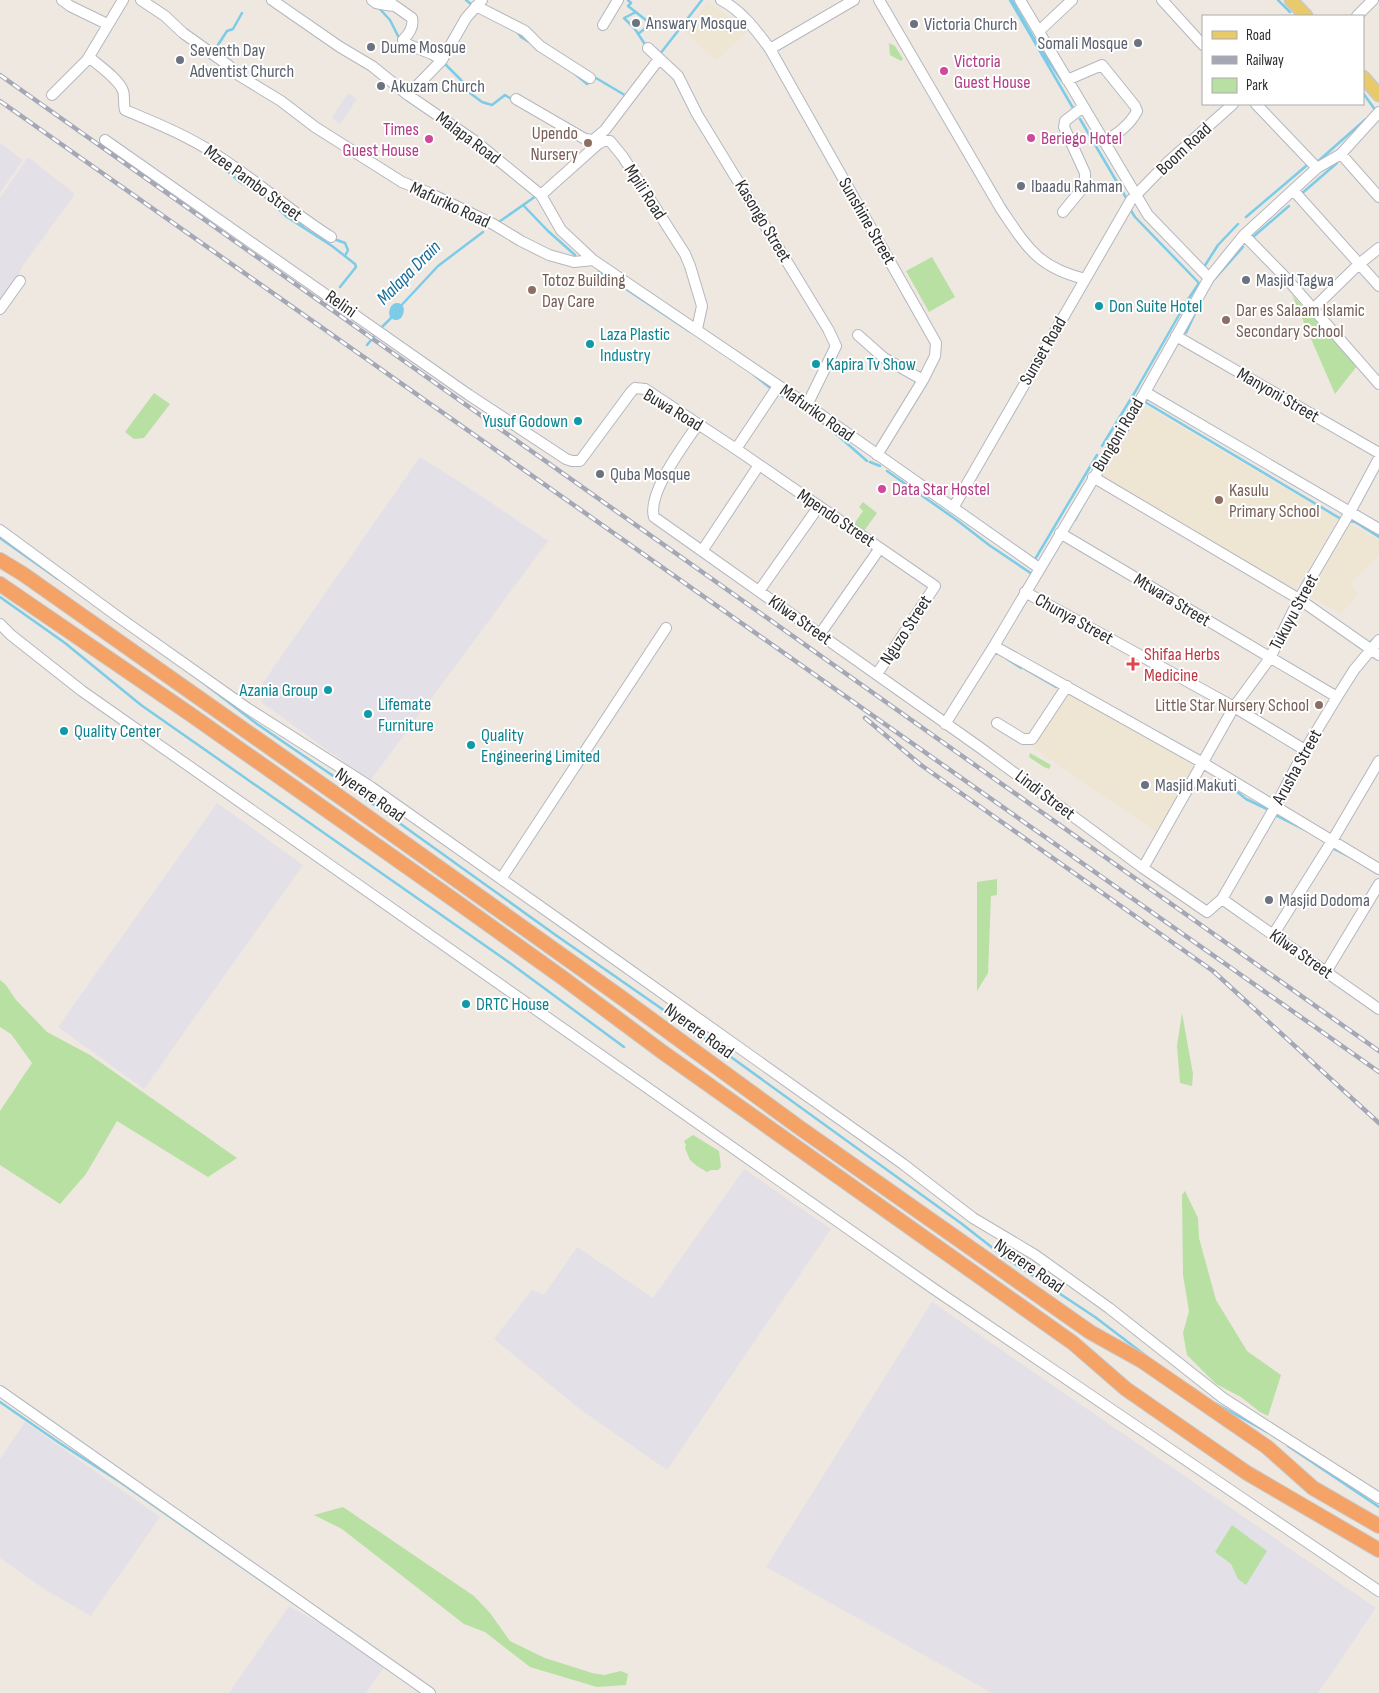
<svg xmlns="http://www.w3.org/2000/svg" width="1379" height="1693" font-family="'Sofia Sans Condensed',sans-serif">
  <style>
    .industrial { fill: #e3e1e7 }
    .education { fill: #eee5d2 }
    .green { fill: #b8e0a2 }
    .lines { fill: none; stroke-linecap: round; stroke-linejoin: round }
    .stream { stroke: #7ccce8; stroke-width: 2.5 }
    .river { stroke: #7ccce8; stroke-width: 14 }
    .minor-casing { stroke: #b4b7c0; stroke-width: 12 }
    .major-casing { stroke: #c8c8c8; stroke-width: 15 }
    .highway-casing { stroke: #c8c8c8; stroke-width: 16 }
    .minor { stroke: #fff; stroke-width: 10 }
    .major { stroke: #e9ca6b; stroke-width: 12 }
    .highway { stroke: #f4a266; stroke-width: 14 }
    .rail-casing { stroke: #a4a7b6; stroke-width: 4.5 }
    .rail { stroke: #fff; stroke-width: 2.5; stroke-dasharray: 8; stroke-linecap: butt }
    .worship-dot { fill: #6b7280; stroke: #fff; stroke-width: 2 }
    .hotel-dot { fill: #d1479c; stroke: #fff; stroke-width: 2 }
    .education-dot { fill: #8d6e63; stroke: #fff; stroke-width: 2 }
    .culture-dot { fill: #0f9aa8; stroke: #fff; stroke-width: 2 }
    .health-dot { fill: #e0444e; stroke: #fff; stroke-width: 2 }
    .labels { text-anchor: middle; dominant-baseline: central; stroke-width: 4; stroke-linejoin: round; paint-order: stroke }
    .worship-label { font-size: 18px; fill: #5b616d; stroke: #fff; text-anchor: start }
    .hotel-label { font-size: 18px; fill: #b23c85; stroke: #fff; text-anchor: start }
    .education-label { font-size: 18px; fill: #785e54; stroke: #fff; text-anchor: start }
    .street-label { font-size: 18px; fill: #2d2d2d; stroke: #fff }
    .culture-label { font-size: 18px; fill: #0d838f; stroke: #fff; text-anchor: start }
    .health-label { font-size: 18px; fill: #be3a42; stroke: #fff; text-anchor: start }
    .water-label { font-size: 19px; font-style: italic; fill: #176d98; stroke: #fff }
  </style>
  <rect width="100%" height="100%" fill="#eee8e1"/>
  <path class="industrial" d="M348,93l9,6 -17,25 -8,-6z
    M0,143l23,17 -23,33z
    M28,157l47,37 -53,73 -2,4 -1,5 -19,23v-101z
    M420,457l63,40 65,44 -178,240 -109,-79 7,-9 -8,-6z
    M217,803l86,62 -159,224 -86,-62z
    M744,1169l87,60 -164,241 -86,-60 -87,-71 38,-49 12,5 33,-48 76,51z
    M932,1302l444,306 -58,85h-326l-226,-126z
    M25,1422l135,95 -69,99 -45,-26 -46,-32v-99z
    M289,1606l47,26 50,33 -20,28h-137z"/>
  <path class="education" d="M708,2l40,29 -32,29 -31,-28z
    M1145,406l193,113 -43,72 -195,-109z
    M1350,524l29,17v13l-28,29 7,12 -17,18 -33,-17z
    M1069,690l132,77 -44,65 -129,-88z"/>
  <path class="green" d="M889,43l6,3 8,13 -2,2 -11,-6z
    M932,257l23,40 -26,15 -23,-41z
    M1292,295l65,71 -22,28z
    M154,393l16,11 -26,34 -10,1 -9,-7z
    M863,502l14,11 -16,22 -10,-7 12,-17 -4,-4z
    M1030,753l21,12 -2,4 -5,-2 -15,-10z
    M997,879v16l-6,1 -3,77 -11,18v-109z
    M0,980l6,5 10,15 31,32 43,23 147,103 -29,19 -91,-56 -31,53 -26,30 -60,-39v-54l32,-48 -21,-29 -11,-7z
    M1182,1013l11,61 -1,12 -12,-3 -3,-37z
    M693,1135l26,16 2,16 -3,3h-7l-4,2 -10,-6 -7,-6 -5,-12 1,-3 -2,-4z
    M1185,1191l13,27 1,20 17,62 31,51 34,24 -13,41 -8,-4 -19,-15 -25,-13 -29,-29 -4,-22 6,-22 -6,-36 -1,-80z
    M343,1507l131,89 16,17 20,28 35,17 47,15 12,2 17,-4 7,3 -2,11 -29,2 -67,-20 -45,-35 -21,-8 -122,-95 -28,-14z
    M1232,1525l35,26 -21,34 -8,-6 -7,-15 -16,-12z"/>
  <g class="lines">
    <path class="stream" d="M466,0l6,5
      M628,0l3,3 -3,3 23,18 -13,10
      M1010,0l63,108
      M1012,0l24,42
      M1278,0l12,12
      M377,6l13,14 10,20
      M636,12l-12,6 11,11 11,17
      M518,33l3,4 8,5
      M1039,47l23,34
      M214,51l13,-20 6,-2 9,-16
      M660,54l42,-54
      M444,63l17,17 9,13 12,9 10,3 13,-10 8,5
      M574,73l13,11 9,-6 32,19
      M1363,93l13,18
      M1080,119l48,82
      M217,162l23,20 29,18 18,17 45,29 23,18 1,3 -16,20
      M1316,163l50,-44
      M1300,195l37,-32
      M523,205l25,26 27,24
      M453,210l13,8
      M290,215l14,10
      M1246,217l60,-51
      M496,224l40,-28
      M1253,237l36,-31
      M334,239l11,4 3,7 -2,4
      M1204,267l14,-22 20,-21
      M599,271l90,60
      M1211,283l32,-36
      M397,310l41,-44 45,-34
      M380,329l16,-16
      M1186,333l11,-24
      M367,345l10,-12
      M754,375l19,15
      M778,393l49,33 40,35
      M1145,402l196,117
      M1102,446l33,-54 52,-91 12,-18 -64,-66 -5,-8
      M870,462l10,4
      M887,471l71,50 31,24 43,29
      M1075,520l9,-17
      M1349,521l6,1 24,15
      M0,538l58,41
      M1034,561l63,-106
      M0,597l65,46 76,62 369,258 114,84
      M1369,643l10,-8
      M1007,659l14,9
      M1025,669l31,18
      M201,681l56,43 91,62
      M1220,778l26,21 23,11
      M363,797l194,139 167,116 238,172 41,32 92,61 50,38
      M1275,815l30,15
      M1336,847l-2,2 14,7
      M0,1402l61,42 59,38 178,124
      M1215,1403l52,29
      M1288,1446l91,61"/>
    <path class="river" d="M396,313l1,-3"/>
    <g class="minor-casing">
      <path id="minor" d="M62,0l8,6 37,18
        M141,0l24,16 18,17 45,32 12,11 41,25 34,26 87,55 25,10 66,32 28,17 28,14 25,7 19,-2
        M272,0l68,47 32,19 36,29 67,46 66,54 20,35 32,30 214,145 232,163
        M372,0l4,3 10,2 5,-4
        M721,0c20,10 36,31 49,49l166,294 -1,13 -12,24 -46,75
        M879,0l122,209c26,38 36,58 84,70
        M1020,0l128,215 61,63
        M1162,0l41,45
        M386,5l9,1 17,12c2,8 -3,16 -9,22l1,3 28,11 10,6
        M476,6l49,25 15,15 50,32
        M1357,16l16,-16
        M603,25l15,-25
        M1039,31l33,-31
        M648,48l30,28 19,38 131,215 8,17 -29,59
        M770,49l84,-49
        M89,57c9,8 30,22 34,34 2,6 0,12 2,19 31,13 63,26 90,44 41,26 76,58 116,83
        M1067,80l35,-15 33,41 2,5c-7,14 -20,23 -33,31
        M52,95l35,-35 36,-60
        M408,95l34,-35 24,-42 16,-18
        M516,99l69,40 8,1 12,-10 54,-71
        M1256,104l61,64
        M105,140l364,255 97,64 6,2h8l51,-69 4,-4 10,1 91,60 199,137 -58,88
        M1341,154l38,43
        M1293,190l86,96
        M541,195l57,-51 6,-3h6l13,16 62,97 5,12 12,40 -5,23
        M1063,212l22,-27v-12l-21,-46 1,-6 18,-14
        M1244,235l43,44 92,105
        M0,309l20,-28
        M1313,309l46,-45 20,-16
        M858,335l26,23 39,22
        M1176,336l203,117
        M1145,392l234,137
        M698,424c-14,21 -51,69 -44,93l328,232 161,119 64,44 15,-13 53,-92 30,-57 32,-53 17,-27 25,-30
        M736,449l42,-63
        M1093,477l206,122 80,56
        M953,508l178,-308 37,-38 65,-58
        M0,530l117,86 130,92 124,79 197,139 335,238 70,54 62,37 74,53 114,90 156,100
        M1060,533l277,164
        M702,551l57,-86
        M759,591l60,-85
        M1025,592l209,115 71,43
        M0,624l11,11 71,56 852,598 445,302
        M820,634l60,-86
        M994,646l209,117 176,106
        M997,723l26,16h9l35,-53
        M945,724l49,-78 151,-254 64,-114 35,-43 73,-67 24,-14 38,-42
        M1143,868l91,-161 36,-49 29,-59 51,-87 29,-54
        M501,879l165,-251
        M1222,899l157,110
        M1273,935l59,-94 47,-80
        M1326,972l53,-88
        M0,1391l430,302"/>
    </g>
    <g class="major-casing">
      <path id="major" d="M1291,0l15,16
        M1363,77l16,18"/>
    </g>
    <g class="highway-casing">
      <path id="highway" d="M0,560l23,14 324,228 275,196 178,130 290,204 52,29 125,86 46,41 66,38
        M0,584l190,130 267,188 106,76 98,73 412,292 53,46 121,84 132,77"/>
    </g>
    <use href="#minor" class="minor"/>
    <use href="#major" class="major"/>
    <use href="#highway" class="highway"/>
    <g class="rail-casing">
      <path id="rail" d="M0,75l1379,976
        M0,101l1379,971
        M865,718l56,47 292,206 166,152"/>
    </g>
    <use href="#rail" class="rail"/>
  </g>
  <g class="worship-dot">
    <circle cx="636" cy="23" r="5"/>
    <circle cx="914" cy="24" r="5"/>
    <circle cx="1138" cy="43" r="5"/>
    <circle cx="371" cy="47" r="5"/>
    <circle cx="180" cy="60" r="5"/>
    <circle cx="381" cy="86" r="5"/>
    <circle cx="1021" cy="186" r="5"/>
    <circle cx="1246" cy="280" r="5"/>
    <circle cx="600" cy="474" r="5"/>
    <circle cx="1145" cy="785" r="5"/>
    <circle cx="1269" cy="900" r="5"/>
  </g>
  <g class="hotel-dot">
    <circle cx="944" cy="71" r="5"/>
    <circle cx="1031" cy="138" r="5"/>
    <circle cx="429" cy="139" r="5"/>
    <circle cx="882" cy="489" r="5"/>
  </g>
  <g class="education-dot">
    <circle cx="588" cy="143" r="5"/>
    <circle cx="532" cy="290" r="5"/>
    <circle cx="1226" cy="320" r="5"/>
    <circle cx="1219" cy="500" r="5"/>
    <circle cx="1319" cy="705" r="5"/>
  </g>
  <g class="culture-dot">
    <circle cx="1099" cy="306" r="5"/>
    <circle cx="590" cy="344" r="5"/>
    <circle cx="816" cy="364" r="5"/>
    <circle cx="578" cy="421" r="5"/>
    <circle cx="328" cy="690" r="5"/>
    <circle cx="368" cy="714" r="5"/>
    <circle cx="64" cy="731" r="5"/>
    <circle cx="471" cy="745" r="5"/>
    <circle cx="466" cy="1004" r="5"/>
  </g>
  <path class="health-dot" d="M1130.5 656.5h5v5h5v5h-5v5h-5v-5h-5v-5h5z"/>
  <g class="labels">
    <g class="worship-label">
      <text x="646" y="23">Answary Mosque</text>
      <text x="924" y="24">Victoria Church</text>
      <text x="1128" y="43" text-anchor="end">Somali Mosque</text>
      <text x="381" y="47">Dume Mosque</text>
      <text x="190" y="50">Seventh Day<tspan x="190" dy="21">Adventist Church</tspan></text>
      <text x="391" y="86">Akuzam Church</text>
      <text x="1031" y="186">Ibaadu Rahman</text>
      <text x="1256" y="280">Masjid Tagwa</text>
      <text x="610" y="474">Quba Mosque</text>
      <text x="1155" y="785">Masjid Makuti</text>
      <text x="1279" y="900">Masjid Dodoma</text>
    </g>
    <g class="hotel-label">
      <text x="954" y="61">Victoria<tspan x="954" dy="21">Guest House</tspan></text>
      <text x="419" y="129" text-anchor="end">Times<tspan x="419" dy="21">Guest House</tspan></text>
      <text x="1041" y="138">Beriego Hotel</text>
      <text x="892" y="489">Data Star Hostel</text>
    </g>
    <g class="education-label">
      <text x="578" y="133" text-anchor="end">Upendo<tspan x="578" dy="21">Nursery</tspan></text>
      <text x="542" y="280">Totoz Building<tspan x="542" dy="21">Day Care</tspan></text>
      <text x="1236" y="310">Dar es Salaam Islamic<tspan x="1236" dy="21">Secondary School</tspan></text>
      <text x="1229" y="490">Kasulu<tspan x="1229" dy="21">Primary School</tspan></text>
      <text x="1309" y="705" text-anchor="end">Little Star Nursery School</text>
    </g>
    <g class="street-label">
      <text transform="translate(468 138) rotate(37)">Malapa Road</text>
      <text transform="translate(1184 149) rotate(-43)">Boom Road</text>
      <text transform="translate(253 183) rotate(36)">Mzee Pambo Street</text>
      <text transform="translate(645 192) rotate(57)">Mpili Road</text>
      <text transform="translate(450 205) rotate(25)">Mafuriko Road</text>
      <text transform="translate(763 221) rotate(59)">Kasongo Street</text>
      <text transform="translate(867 221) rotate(60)">Sunshine Street</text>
      <text transform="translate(341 304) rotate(35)">Relini</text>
      <text transform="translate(1043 351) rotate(-60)">Sunset Road</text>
      <text transform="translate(1278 395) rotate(30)">Manyoni Street</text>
      <text transform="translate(673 410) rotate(31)">Buwa Road</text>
      <text transform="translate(817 413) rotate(35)">Mafuriko Road</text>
      <text transform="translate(1118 435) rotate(-59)">Bungoni Road</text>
      <text transform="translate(836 518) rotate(34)">Mpendo Street</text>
      <text transform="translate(1172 600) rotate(31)">Mtwara Street</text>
      <text transform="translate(1294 612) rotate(-62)">Tukuyu Street</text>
      <text transform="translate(1074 619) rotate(29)">Chunya Street</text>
      <text transform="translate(800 620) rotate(35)">Kilwa Street</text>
      <text transform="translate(906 630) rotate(-57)">Nguzo Street</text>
      <text transform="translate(1297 767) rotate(-61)">Arusha Street</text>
      <text transform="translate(370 795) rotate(35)">Nyerere Road</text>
      <text transform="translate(1045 795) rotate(37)">Lindi Street</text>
      <text transform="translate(1301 954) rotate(35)">Kilwa Street</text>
      <text transform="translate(699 1031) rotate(36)">Nyerere Road</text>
      <text transform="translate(1029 1266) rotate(35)">Nyerere Road</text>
    </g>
    <g class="culture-label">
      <text x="1109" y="306">Don Suite Hotel</text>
      <text x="600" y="334">Laza Plastic<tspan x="600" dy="21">Industry</tspan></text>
      <text x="826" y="364">Kapira Tv Show</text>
      <text x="568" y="421" text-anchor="end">Yusuf Godown</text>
      <text x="318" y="690" text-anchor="end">Azania Group</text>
      <text x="378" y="704">Lifemate<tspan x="378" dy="21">Furniture</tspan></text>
      <text x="74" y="731">Quality Center</text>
      <text x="481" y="735">Quality<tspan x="481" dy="21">Engineering Limited</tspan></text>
      <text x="476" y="1004">DRTC House</text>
    </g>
    <g class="health-label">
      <text x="1144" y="654">Shifaa Herbs<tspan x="1144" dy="21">Medicine</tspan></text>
    </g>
    <g class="water-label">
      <text transform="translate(409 273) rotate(-45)">Malapa Drain</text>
    </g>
  </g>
  <rect x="1202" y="15" width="162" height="90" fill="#ffffff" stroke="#ababab"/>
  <rect x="1212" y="31" width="25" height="8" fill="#e9ca6b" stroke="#ababab"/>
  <text x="1246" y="40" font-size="15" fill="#2d2d2d">Road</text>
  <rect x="1212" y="56" width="25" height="8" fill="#a4a7b6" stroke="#ababab"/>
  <text x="1246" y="65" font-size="15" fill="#2d2d2d">Railway</text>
  <rect x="1212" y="78" width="25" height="15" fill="#b8e0a2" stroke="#ababab"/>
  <text x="1246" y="90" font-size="15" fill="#2d2d2d">Park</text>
</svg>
